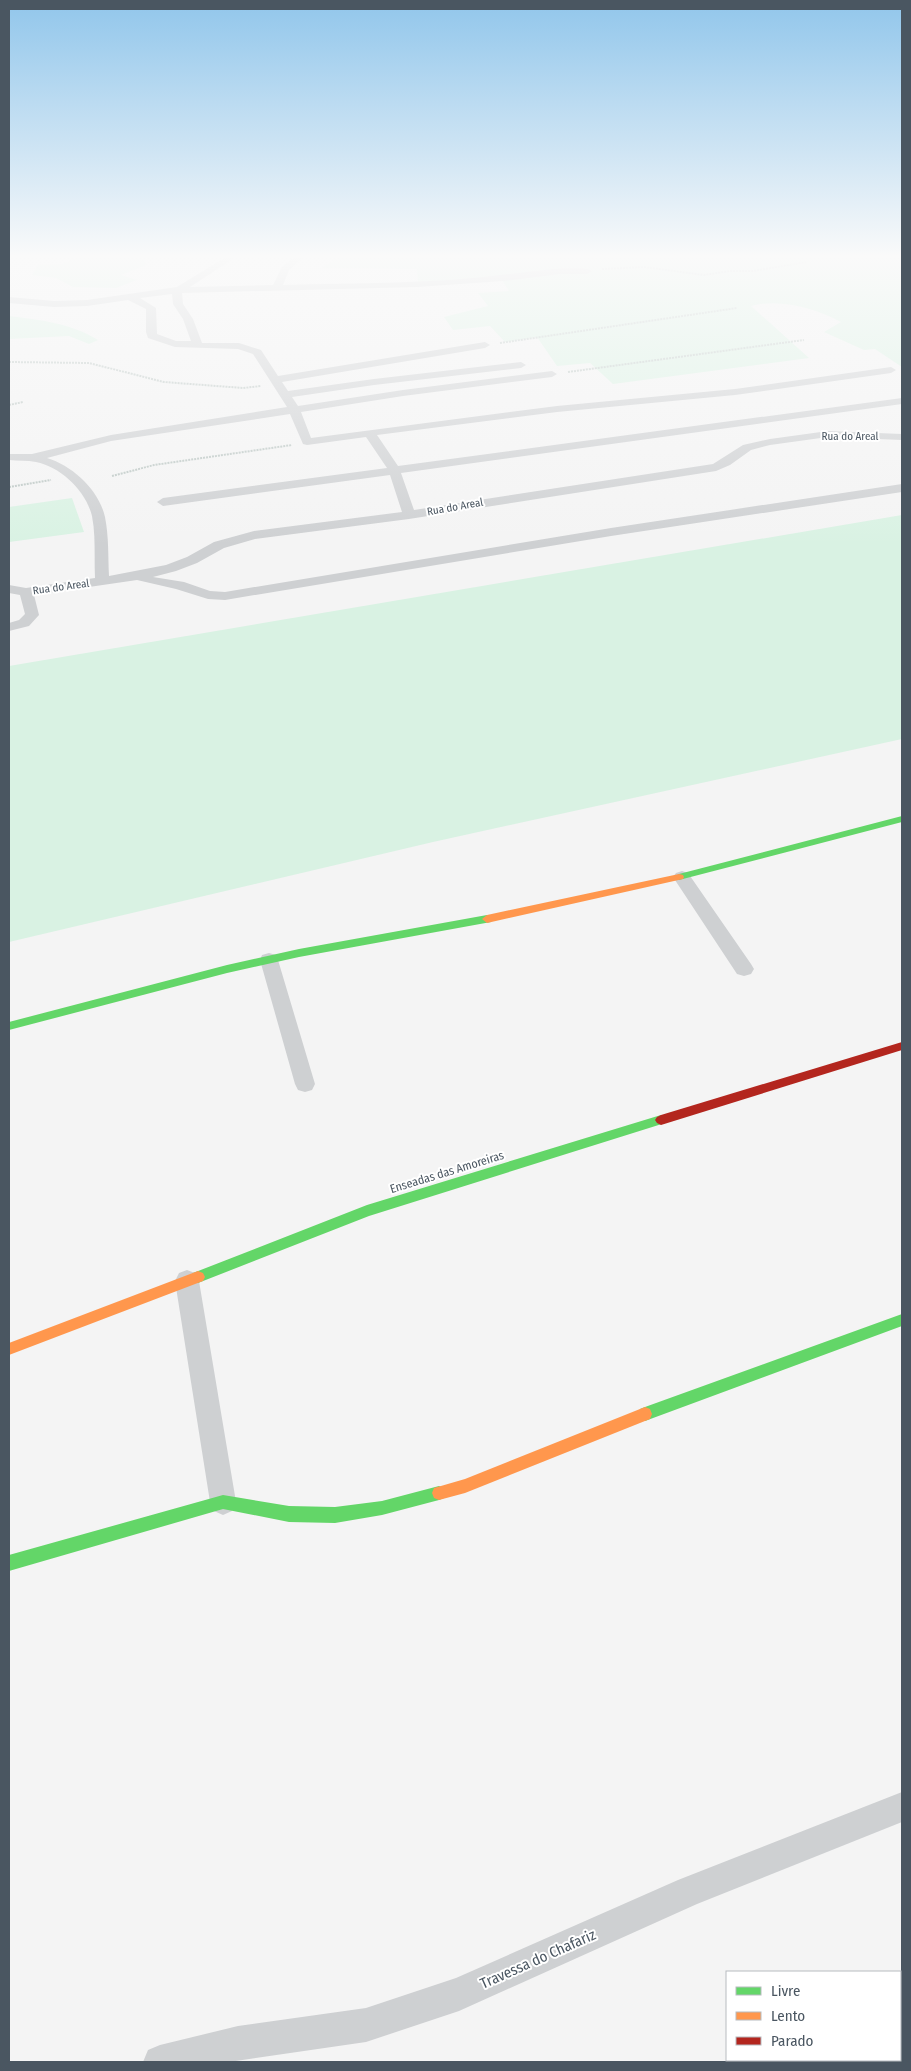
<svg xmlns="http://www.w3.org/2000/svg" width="911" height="2071" font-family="'Fira Sans Condensed',sans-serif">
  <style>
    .green { fill: #d9f2e3 }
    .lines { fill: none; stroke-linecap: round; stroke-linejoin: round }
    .path { stroke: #bcc7c4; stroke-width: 2; stroke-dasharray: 2 1; stroke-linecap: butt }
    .street { fill: #ced0d2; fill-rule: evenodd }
    .fast { fill: #63d668; fill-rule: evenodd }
    .slow { fill: #ff974d; fill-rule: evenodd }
    .jam { fill: #b3261e; fill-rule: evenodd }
    .labels { text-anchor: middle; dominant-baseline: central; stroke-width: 4; stroke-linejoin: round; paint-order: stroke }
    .far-street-label { font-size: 11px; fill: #4a5661; stroke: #fff }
    .street-label { font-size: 12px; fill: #4a5661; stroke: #fff }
    .near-street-label { font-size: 15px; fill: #4a5661; stroke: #fff }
  </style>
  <rect width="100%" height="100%" fill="#f4f4f4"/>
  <path class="green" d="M342,255h560v112l-27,-18 -11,1 -40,-18 17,-10c-25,-14 -62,-24 -90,-16l58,52 -196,26 -23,-21 -33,3 -20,-29 -32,5 -15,-16 -37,4 -9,-13 44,-11 -10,-13 31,-2 -9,-14 -82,5 -1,-13 -95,-1z
    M108,256l36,4 2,5 -25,10 16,5 -21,8 -43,-1 -17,-9 -24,-3 6,-10 24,-1 14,-6z
    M9,316c31,4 62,7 89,24l-9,4 -20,-8 -60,3z
    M72,498l12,34 -75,10v-35z
    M902,515v224l-469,103 -424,100v-276z"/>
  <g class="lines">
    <path class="path" d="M602,269l42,-2 60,8 26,-4h23l54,-9
      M500,343l237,-35
      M9,362l80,1 75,19 79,6 18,-2
      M568,372l236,-32
      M9,405l14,-3
      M112,476l42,-11 138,-20
      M9,487l42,-7"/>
    <path class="street" d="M229,255h10l-49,32 83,-2 9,-18 15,-12h9l-17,15 -6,15c75,-2 151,-1 226,-11 15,-1 73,-11 83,-3l-5,3h-27l-57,7 -86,6 -235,6 1,11 10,15 9,24h37l22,7 17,26 207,-34 5,3 -5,3 -203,34 6,9 86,-12 147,-17 5,3 -5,3 -147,17 -82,12 6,9 105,-16 149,-19 5,3 -5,3 -149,19 -102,16 10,26 246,-32 178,-17 156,-22 5,3 -5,3 -156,22 -178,17 -180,23 21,31 504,-68v6l-501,69 13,37 299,-46 30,-19 27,-6 58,-8 74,3v6l-74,-3 -58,8 -19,5 -21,15 -14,6 -307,48 -154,20 -31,9 -27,15 -21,8 -23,6 31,5 26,9 15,1 386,-64 291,-44v8l-291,44 -386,64 -17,-1 -32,-10 -39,-9 -103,15 5,20 -10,11 -20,5v-8l10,-3 6,-6 -5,-19 -11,-2v-8l17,3 69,-10c-1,-20 1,-42 -3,-62 -6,-25 -31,-49 -56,-54 -9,-2 -18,-1 -27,-2v-6h23l79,-19 176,-28 -34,-53 -15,-5 -63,-2 -27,-9 -2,-6v-23l-18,-9 -41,6 -33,1 -45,-4v-6l45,4 33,-1 90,-13zM172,294l1,10 10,15 8,22h-15l-19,-7 -1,-26 -16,-10zM290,414l13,30 4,1 59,-8 21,31 -224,30 -6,4 6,4 227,-31 12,37 -148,19 -40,11 -27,15 -21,8 -57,11c-1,-19 0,-39 -4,-59 -6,-27 -32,-51 -58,-59l64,-17z
      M682,871l6,2 63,91 3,5 -3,5 -7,2 -7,-2 -64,-97 3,-4z
      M269,953l7,2 2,5 37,124 -3,6 -7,2 -7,-2 -3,-6 -35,-124 2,-5z
      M187,1270l8,3 4,8 37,221 -4,9 -9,4 -9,-4 -4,-9 -35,-221 4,-8z
      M902,1792v30l-205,82 -238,107 -93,31 -137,20h-86l5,-12 12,-5 78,-19 128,-18 90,-30 222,-98z"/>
    <path class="fast" d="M902,816v6l-223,58 -5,-3 5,-3z
      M487,915l5,4 -1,3 -192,35 -72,16 -218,57v-8l218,-57 72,-16z
      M661,1115l4,2 2,3 -2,3 -296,93 -171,67 -5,-2 -2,-4 2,-4 174,-68z
      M902,1314v12l-257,95 -5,-2 -2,-5 2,-5 5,-2z
      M439,1486l5,2 2,5 -2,5 -5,2 -57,15 -47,8 -46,-1 -66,-13 -214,62v-16l214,-60 66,11 46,1 47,-6z"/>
    <path class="slow" d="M679,874l4,1 1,2 -1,2 -196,44 -5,-4 5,-4z
      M198,1271l5,2 2,4 -2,4 -194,74v-12z
      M645,1407l5,2 2,5 -2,5 -185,74 -26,7 -5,-2 -2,-5 2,-5 31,-9z"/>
    <path class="jam" d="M902,1042v8l-241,75 -4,-2 -2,-3 2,-3 4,-2z"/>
  </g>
  <linearGradient id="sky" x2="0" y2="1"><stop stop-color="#91c6eb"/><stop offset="0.47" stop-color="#fafafa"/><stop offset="1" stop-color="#fafafa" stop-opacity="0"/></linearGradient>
  <rect width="911" height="545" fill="url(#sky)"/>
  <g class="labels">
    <g class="far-street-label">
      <text x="850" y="436">Rua do Areal</text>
      <text transform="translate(455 507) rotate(-10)">Rua do Areal</text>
      <text transform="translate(61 587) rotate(-8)">Rua do Areal</text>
    </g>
    <g class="street-label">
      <text transform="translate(447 1172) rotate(-17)">Enseadas das Amoreiras</text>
    </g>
    <g class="near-street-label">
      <text transform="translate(538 1959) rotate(-24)">Travessa do Chafariz</text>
    </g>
  </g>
  <rect width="911" height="2071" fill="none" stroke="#4a5661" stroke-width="20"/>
  <rect x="726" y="1971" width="175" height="90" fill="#ffffff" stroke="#b7bbc0"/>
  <rect x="736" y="1987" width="25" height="8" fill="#63d668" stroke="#b7bbc0"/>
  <text x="771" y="1996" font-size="15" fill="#4a5661">Livre</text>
  <rect x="736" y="2012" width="25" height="8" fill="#ff974d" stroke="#b7bbc0"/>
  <text x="771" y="2021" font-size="15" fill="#4a5661">Lento</text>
  <rect x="736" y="2037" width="25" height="8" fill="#b3261e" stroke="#b7bbc0"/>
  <text x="771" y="2046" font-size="15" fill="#4a5661">Parado</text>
</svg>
